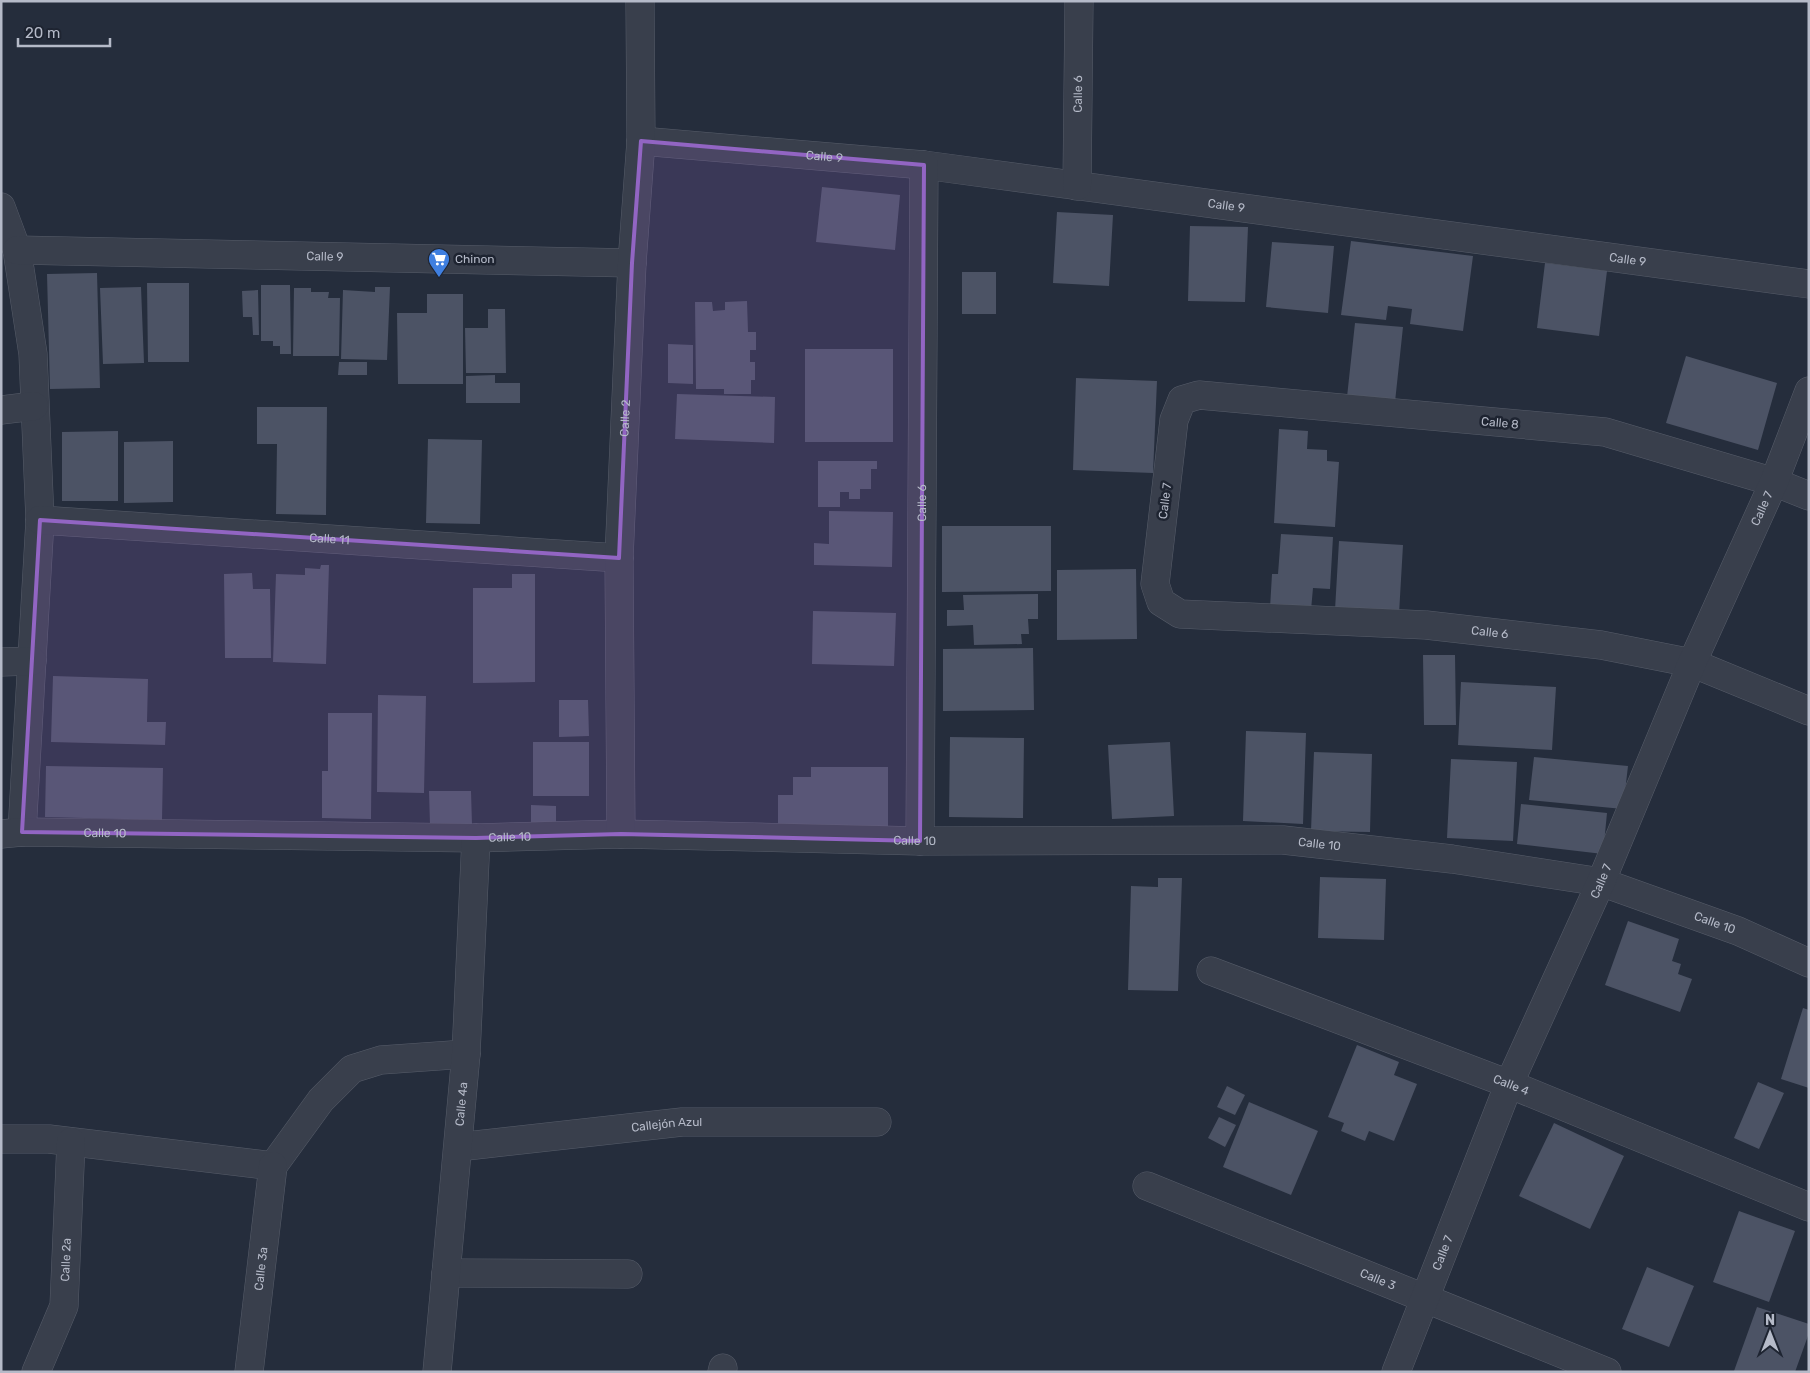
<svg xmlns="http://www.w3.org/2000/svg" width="1810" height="1373" font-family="Rubik,sans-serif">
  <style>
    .building { fill: #4c5365 }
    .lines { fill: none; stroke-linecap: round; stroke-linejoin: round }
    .minor-casing { stroke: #575d6a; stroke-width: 29 }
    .minor { stroke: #393f4c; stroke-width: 28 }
    .marked { fill: #9265c3; fill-opacity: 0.2; stroke: #9265c3; stroke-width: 4; stroke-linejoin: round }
    .labels { text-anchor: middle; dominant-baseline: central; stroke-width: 5; stroke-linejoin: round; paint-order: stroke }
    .street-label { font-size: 12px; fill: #b5bac8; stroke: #1e2431 }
    .poi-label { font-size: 12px; fill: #b5bac8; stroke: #1e2431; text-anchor: start }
  </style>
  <rect width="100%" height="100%" fill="#252d3c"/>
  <path class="building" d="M822,187l78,8 -5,55 -79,-8z
    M1057,212l56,3 -4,71 -56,-3z
    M1190,226l58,1 -3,75 -57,-1z
    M1351,241l122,15 -10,75 -53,-7 2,-15 -24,-3 -2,14 -45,-5z
    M1272,242l62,4 -6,67 -62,-6z
    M1545,263l62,8 -8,65 -62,-8z
    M962,272h34v42h-34z
    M97,273l3,115 -50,1 -3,-115z
    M147,283h42v79h-41z
    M261,285h29l1,69h-11v-8h-7v-5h-12z
    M141,287l3,76 -41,1 -3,-76z
    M375,287h15l-3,73 -46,-1 2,-69 32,2z
    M294,288h17v4h18l-1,6h12l-1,58h-46z
    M258,290l1,45h-6l-1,-18h-9l-1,-26z
    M427,294h36v90h-65l-1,-71h30z
    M747,301l1,31h8v18h-6v12h5v18h-4v14h-27v-5h-28l-1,-87h17l1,9 12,-1v-8z
    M488,309h17l1,64h-40l-1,-45h23z
    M1355,323l48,4 -8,75 -48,-5z
    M668,344l25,1v39l-25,-1z
    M805,349h88v93h-88z
    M1686,356l91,27 -19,67 -92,-27z
    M339,362h28v13h-29z
    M495,375v8h25v20h-54v-27z
    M1076,378l81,3 -4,92 -80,-3z
    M677,394l98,3 -1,46 -99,-4z
    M257,407h70l-1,108 -50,-1 1,-70h-20z
    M1279,429l29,2 -1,18 20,1v11l12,1 -4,65 -61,-4z
    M118,431v70h-56v-69z
    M428,439l54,1 -2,84 -54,-1z
    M173,441v61l-49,1v-61z
    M818,461h59v8h-6v20h-11v10h-11v-7h-9v15h-22z
    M829,511l64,1 -1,55 -78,-2v-22l15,1z
    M942,526h109v65l-109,1z
    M1281,534l52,3 -3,52 -17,-1 -2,22 -41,-2 2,-34h6z
    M1339,541l64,4 -4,69 -64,-4z
    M321,565h8l-3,99 -53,-2 3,-88 29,1v-7l15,1z
    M1136,569l1,70 -80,1v-70z
    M252,573l1,16h17l1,69h-46l-1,-84z
    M512,574h23v108l-62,1v-95h39z
    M1038,594v25h-10l1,15h-8l1,10 -48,1 -1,-20 -26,1v-16h17l-1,-15z
    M813,611l83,2 -2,53 -82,-2z
    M1033,648l1,62 -91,1v-62z
    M1423,655h32l1,70h-32z
    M53,676l95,3 -1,43h19l-1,23 -114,-3z
    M1461,682l95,5 -4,63 -94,-5z
    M378,695l48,1 -2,97 -47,-1z
    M559,700h29l1,36 -30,1z
    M328,713h44l-1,106 -49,-1v-47h6z
    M1246,731l60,2 -3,91 -60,-3z
    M950,737l74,1 -1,80 -74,-1z
    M533,742h56v54h-56z
    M1170,742l4,74 -62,3 -4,-74z
    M1314,752l58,2 -2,78 -59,-1z
    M1534,757l94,9 -5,43 -94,-9z
    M1451,759l66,3 -4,79 -66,-3z
    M46,766l117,2 -1,52 -117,-3z
    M811,767h77v61h-110v-33h15v-18h18z
    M429,791h42l1,34h-42z
    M1521,804l86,9 -4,41 -86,-10z
    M531,805l25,1v24l-25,-1z
    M1320,877l66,2 -2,61 -66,-2z
    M1158,878h24l-4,113 -50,-1 3,-104 27,1z
    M1628,921l51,18 -7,22 9,3 -3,10 14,5 -12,33 -75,-27z
    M1803,1008l6,2v78l-28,-9z
    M1357,1045l42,17 -5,13 23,9 -23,57 -25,-10 -4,10 -24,-10 3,-8 -16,-6z
    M1758,1082l26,11 -25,56 -25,-11z
    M1227,1086l18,9 -10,20 -18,-8z
    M1249,1102l69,29 -27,64 -68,-28z
    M1219,1117l17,8 -11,22 -17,-9z
    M1554,1123l70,33 -34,73 -71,-33z
    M1739,1211l56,20 -26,71 -56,-20z
    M1647,1267l47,19 -25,61 -47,-18z
    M1757,1307l52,17v9l-14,39 -61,-1z"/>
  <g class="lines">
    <g class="minor-casing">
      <g id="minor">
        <path id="s1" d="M641,141l283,24 885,119"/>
        <path id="s2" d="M1077,186l2,-185"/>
        <path d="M1,207l16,43 16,104 7,166 -18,312"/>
        <path id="s3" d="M17,250l615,13"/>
        <path d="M1,410l33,-4"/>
        <path id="s4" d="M1809,496l-35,-14 -169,-50 -406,-37 -17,5 -8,20 -19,164 6,18 19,12 246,11 175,20 91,18 117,48"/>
        <path id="s5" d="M40,520l579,38"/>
        <path d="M1,662l31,-1"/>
        <path id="s6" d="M1,834l21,-2 454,6 145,-4 299,7 363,-1 169,19 149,23 137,49 71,32"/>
        <path id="s7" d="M621,834l-2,-276 13,-295 9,-122 -1,-140"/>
        <path id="s8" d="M920,841l4,-676"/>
        <path id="s9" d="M1211,971l298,113 300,123"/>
        <path d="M1,1139h48l224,27 48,-66 31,-31 29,-9 85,-6"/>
        <path id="s10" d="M458,1147l224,-25h195"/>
        <path id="s11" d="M1147,1186l460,186"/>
        <path d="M446,1273l182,1"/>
        <path id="s12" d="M36,1372l28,-66 7,-164"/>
        <path id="s13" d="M249,1372l24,-206"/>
        <path id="s14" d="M437,1372l29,-318 10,-216"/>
        <path d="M722,1372l1,-4"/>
        <path id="s15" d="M1396,1372l113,-288 92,-202 91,-219 82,-181 35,-91"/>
      </g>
    </g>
    <use href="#minor" class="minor"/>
  </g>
  <path class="marked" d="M641,141l283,24 -4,676 -299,-7 -145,4 -454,-6 18,-312 579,38 13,-295z"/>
  <defs>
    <g id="supermarket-pin" transform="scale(1.125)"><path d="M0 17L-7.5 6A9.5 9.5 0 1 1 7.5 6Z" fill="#3f7fe0" stroke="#1e2431"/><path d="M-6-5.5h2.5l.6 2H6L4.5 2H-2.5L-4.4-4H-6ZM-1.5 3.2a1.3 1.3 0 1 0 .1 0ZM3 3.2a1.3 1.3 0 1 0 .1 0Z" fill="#fff"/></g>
  </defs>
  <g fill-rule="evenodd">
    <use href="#supermarket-pin" x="439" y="259"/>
  </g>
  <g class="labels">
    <g class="street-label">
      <text stroke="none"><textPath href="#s2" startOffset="92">Calle 6</textPath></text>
      <text stroke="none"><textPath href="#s1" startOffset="184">Calle 9</textPath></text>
      <text stroke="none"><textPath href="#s1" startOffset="589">Calle 9</textPath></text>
      <text stroke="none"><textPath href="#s3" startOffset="308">Calle 9</textPath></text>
      <text stroke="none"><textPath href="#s1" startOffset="994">Calle 9</textPath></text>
      <text stroke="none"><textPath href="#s7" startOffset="416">Calle 2</textPath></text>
      <text transform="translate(1500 423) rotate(5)">Calle 8</text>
      <text transform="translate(1165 501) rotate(-83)">Calle 7</text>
      <text stroke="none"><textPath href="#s8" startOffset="338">Calle 6</textPath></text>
      <text stroke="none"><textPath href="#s15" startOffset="938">Calle 7</textPath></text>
      <text stroke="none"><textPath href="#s5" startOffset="290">Calle 11</textPath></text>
      <text stroke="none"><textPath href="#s4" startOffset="1178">Calle 6</textPath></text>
      <text stroke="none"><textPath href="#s6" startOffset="104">Calle 10</textPath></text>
      <text stroke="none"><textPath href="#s6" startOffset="509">Calle 10</textPath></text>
      <text stroke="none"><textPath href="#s6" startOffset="914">Calle 10</textPath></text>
      <text stroke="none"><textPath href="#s6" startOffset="1319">Calle 10</textPath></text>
      <text stroke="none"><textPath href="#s15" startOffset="532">Calle 7</textPath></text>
      <text stroke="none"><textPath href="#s6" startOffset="1724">Calle 10</textPath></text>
      <text stroke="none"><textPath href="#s9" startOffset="321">Calle 4</textPath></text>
      <text stroke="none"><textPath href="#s14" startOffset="269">Calle 4a</textPath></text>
      <text stroke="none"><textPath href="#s10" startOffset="210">Callejón Azul</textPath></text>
      <text stroke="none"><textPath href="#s15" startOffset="128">Calle 7</textPath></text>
      <text stroke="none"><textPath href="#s12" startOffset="118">Calle 2a</textPath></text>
      <text stroke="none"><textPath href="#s13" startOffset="104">Calle 3a</textPath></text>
      <text stroke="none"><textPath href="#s11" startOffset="249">Calle 3</textPath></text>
    </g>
    <g class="poi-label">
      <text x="455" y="259">Chinon</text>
    </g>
  </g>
  <rect width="1810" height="1373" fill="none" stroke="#b5bac8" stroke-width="5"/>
  <g transform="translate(1770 1333)" stroke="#1e2431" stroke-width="4" paint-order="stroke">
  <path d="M0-4L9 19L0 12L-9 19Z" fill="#b5bac8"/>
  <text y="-8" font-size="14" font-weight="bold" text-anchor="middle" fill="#b5bac8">N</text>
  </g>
  <path d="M18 38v8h92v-8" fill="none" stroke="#b5bac8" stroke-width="2.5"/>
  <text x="25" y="38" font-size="15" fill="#b5bac8" stroke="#1e2431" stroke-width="4" paint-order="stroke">20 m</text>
</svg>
